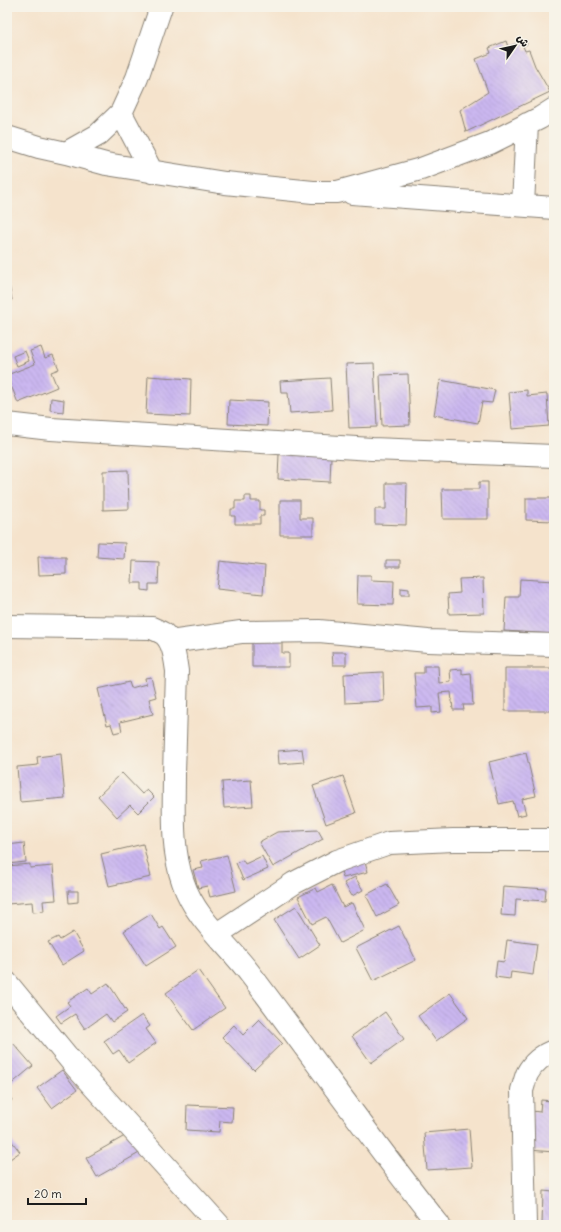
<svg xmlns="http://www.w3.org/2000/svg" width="561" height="1232" font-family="Delius,'Playpen Sans Arabic',sans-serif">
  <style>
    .building { fill: url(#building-back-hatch) }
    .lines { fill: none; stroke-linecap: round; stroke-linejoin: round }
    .street-casing { stroke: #888074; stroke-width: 24 }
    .street { stroke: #fff; stroke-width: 22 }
  </style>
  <defs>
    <pattern id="building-back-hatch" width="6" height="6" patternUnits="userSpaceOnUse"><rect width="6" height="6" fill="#cbb7f0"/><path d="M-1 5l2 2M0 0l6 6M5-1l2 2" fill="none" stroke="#ae9dcd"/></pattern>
  </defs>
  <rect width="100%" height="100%" fill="#f7f3e8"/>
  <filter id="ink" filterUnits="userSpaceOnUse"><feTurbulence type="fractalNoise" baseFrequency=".025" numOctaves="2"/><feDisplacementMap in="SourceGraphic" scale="8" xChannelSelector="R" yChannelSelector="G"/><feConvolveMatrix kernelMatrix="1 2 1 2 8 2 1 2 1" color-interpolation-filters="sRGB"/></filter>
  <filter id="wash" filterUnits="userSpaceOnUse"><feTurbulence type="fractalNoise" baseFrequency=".012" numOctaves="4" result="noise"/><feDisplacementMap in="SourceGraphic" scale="16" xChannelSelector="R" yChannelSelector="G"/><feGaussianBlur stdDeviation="0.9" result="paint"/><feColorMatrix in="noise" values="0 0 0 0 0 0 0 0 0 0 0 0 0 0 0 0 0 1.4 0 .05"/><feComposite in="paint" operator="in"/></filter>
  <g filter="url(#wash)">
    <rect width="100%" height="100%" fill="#f5e3cc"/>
    <g id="blocks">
      <path class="building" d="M526,40l1,4 -4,2 2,5 4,-1 6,16 15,26 -84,40 -6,-22 28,-18 -12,-33 15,-6 -2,-5 17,-7 2,6z
        M7,274l5,26 -5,1z
        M41,347l4,11 8,-3 6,14 -8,3 6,15 -39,16 -11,-28 28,-11 -5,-13z
        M25,351l4,10 -12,5 -4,-10z
        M374,363l3,64 -28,1 -3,-64z
        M408,374l2,51 -28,1 -2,-51z
        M148,376l43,3 -1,37 -44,-2z
        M330,378l2,32 -42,3 -2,-20h-7l-1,-12z
        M440,380l55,10 -3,13 -10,-1 -4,21 -44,-8z
        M527,390v6l20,-2 2,32 -37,3 -3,-37z
        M51,398l13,2 -1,12 -13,-2z
        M229,400l39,2 -1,24 -39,-2z
        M279,454l52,3 -1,25 -52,-3z
        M128,470l1,39 -26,1v-39z
        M479,482h9v37h-45l-1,-30h37z
        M386,483h21l-1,42 -31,-1v-15h11z
        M245,496h6v5h9v9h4v6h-4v8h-25v-8h-4v-7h4v-8h10z
        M526,498h28v23l-28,-1z
        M280,500h20v18h13v17h-33z
        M98,542l27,1 -1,16 -27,-2z
        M38,557h28v17l-27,1z
        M386,560h14v7h-14z
        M133,561l26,1 -1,22h-9v7l-7,-1v-7h-10z
        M220,561l45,5 -2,28 -46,-5z
        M358,575h13v5l23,1 -1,24 -36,-1z
        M483,578l1,35 -35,1 -1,-20 12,-1 -1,-14z
        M520,579l34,2v53l-50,-3 2,-34h13z
        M401,588l8,1v6h-8z
        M252,639h30v14h7v14h-37z
        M332,652h14v13h-13z
        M424,666h14l1,17 12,-1 -1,-12 12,-1v5l9,-1 2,32h-10l1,5h-11l-2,-18 -12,1 2,19 -9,1v-6l-15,1 -3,-35h10z
        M505,668h49v43h-49z
        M383,672l1,29 -39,2 -1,-29z
        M151,677l5,20 -7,2 4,15 -33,8 2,9 -8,2 -3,-9 -4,1 -9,-36 31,-7 2,6 15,-4 -1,-6z
        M302,749l2,13 -25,2 -1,-13z
        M526,753l10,43 -14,3 4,15 -9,2 -4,-15 -14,3 -10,-42z
        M61,754l4,44 -45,4 -3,-35 21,-2 -1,-8z
        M122,773l20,21 5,-4 7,7 -16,16 -8,-8 -13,12 -19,-21z
        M343,776l13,37 -30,11 -13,-38z
        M251,780l2,26 -29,2 -2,-26z
        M318,830l5,9 -50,28 -14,-25 18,-10z
        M24,843l2,19 -19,2v-19z
        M143,844l8,33 -42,9 -8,-32z
        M227,855l9,36 -26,6 -3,-11 -9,2 -5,-18 10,-2 -2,-7z
        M262,856l6,13 -25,11 -7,-17 7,-3 2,4z
        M364,858l4,14 -25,6 -4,-14z
        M30,864v4l23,-2 3,34 -13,1 1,10 -11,1 -1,-10 -25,2v-38z
        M355,877l8,13 -11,6 -8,-13z
        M387,884l12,21 -22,12 -11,-22z
        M332,885l11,22 9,-4 13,27 -25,13 -14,-26 -14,7 -14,-27 18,-9 2,4z
        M503,886l43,3 -1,12 -29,-2 -1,17 -14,-1z
        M68,891h10v11l-9,1z
        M296,906l24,39 -21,14 -25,-39z
        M151,914l9,15 3,-2 13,20 -30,19 -22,-35z
        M399,926l17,34 -43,21 -17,-33z
        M73,932l11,19 -22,14 -14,-23 10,-5 2,3z
        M507,940l30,4 -4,31 -22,-3 -1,7 -15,-2 2,-16 7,1z
        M552,964h2v27h-1z
        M198,970l27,38 -32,22 -27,-37z
        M108,983l19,29 -15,10 -6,-8 -21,15 -10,-15 -14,9 -5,-7 14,-10 -3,-4 21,-14 4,6z
        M450,993l18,25 -32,23 -18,-25z
        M385,1012l19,27 -33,24 -19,-27z
        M142,1015l8,11 -4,3 10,14 -28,20 -9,-13 -6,4 -9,-13z
        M259,1019l23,24 -28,27 -32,-33 12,-12 9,10z
        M13,1043l20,23 -24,20 -2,-2v-36z
        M62,1070l15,20 -25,18 -15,-20z
        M7,1093l5,7 -5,4z
        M541,1100l11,1 -1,12h3v39l-25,-2 3,-39 8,1z
        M187,1105l46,2 -1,15 -12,-1 -1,11 -33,-2z
        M469,1129l3,38 -45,3 -3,-37z
        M130,1133l11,19 -44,25 -11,-19z
        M7,1135l13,17 -10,7 -3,-5z
        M543,1191l11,1v33h-12z"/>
    </g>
  </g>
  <g filter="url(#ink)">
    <use href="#blocks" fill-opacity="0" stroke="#888074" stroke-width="1"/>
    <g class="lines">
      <g class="street-casing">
        <path id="street" d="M121,113l31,59
          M7,137l32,10 27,6 32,-18 23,-22 16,-35 24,-71
          M66,153l40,11 119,19 88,9h24l84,-23 69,-26 50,-25 14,-9
          M352,193l202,15
          M523,205l4,-81
          M7,424l44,5 321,20 182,7
          M7,626l145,2c4,2 9,4 12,6 10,9 11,25 13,37 -1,34 -2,68 -3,103 0,34 -3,75 9,108 12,37 46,63 68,93 63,83 123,169 188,250
          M170,642l71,-10 78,-1 109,10 126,4
          M217,934l77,-51 43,-22 52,-18 64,-3h101
          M7,983l69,84 143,158
          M525,1225l-3,-135c2,-5 3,-11 5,-16 5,-10 16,-20 27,-23"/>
      </g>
      <use href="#street" class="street"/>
    </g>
  </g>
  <rect width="561" height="1232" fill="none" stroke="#f7f3e8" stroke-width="24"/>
  <g transform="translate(515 46) rotate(56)" stroke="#f7f3e8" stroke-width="3" paint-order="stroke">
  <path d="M0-3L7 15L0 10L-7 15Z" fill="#1c1c1c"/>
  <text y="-6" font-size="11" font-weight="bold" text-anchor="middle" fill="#1c1c1c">ش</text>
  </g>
  <path d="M28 1198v6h58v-6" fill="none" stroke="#1c1c1c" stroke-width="2"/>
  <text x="34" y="1198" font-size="12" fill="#1c1c1c" stroke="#f7f3e8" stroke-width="3" paint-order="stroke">20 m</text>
</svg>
